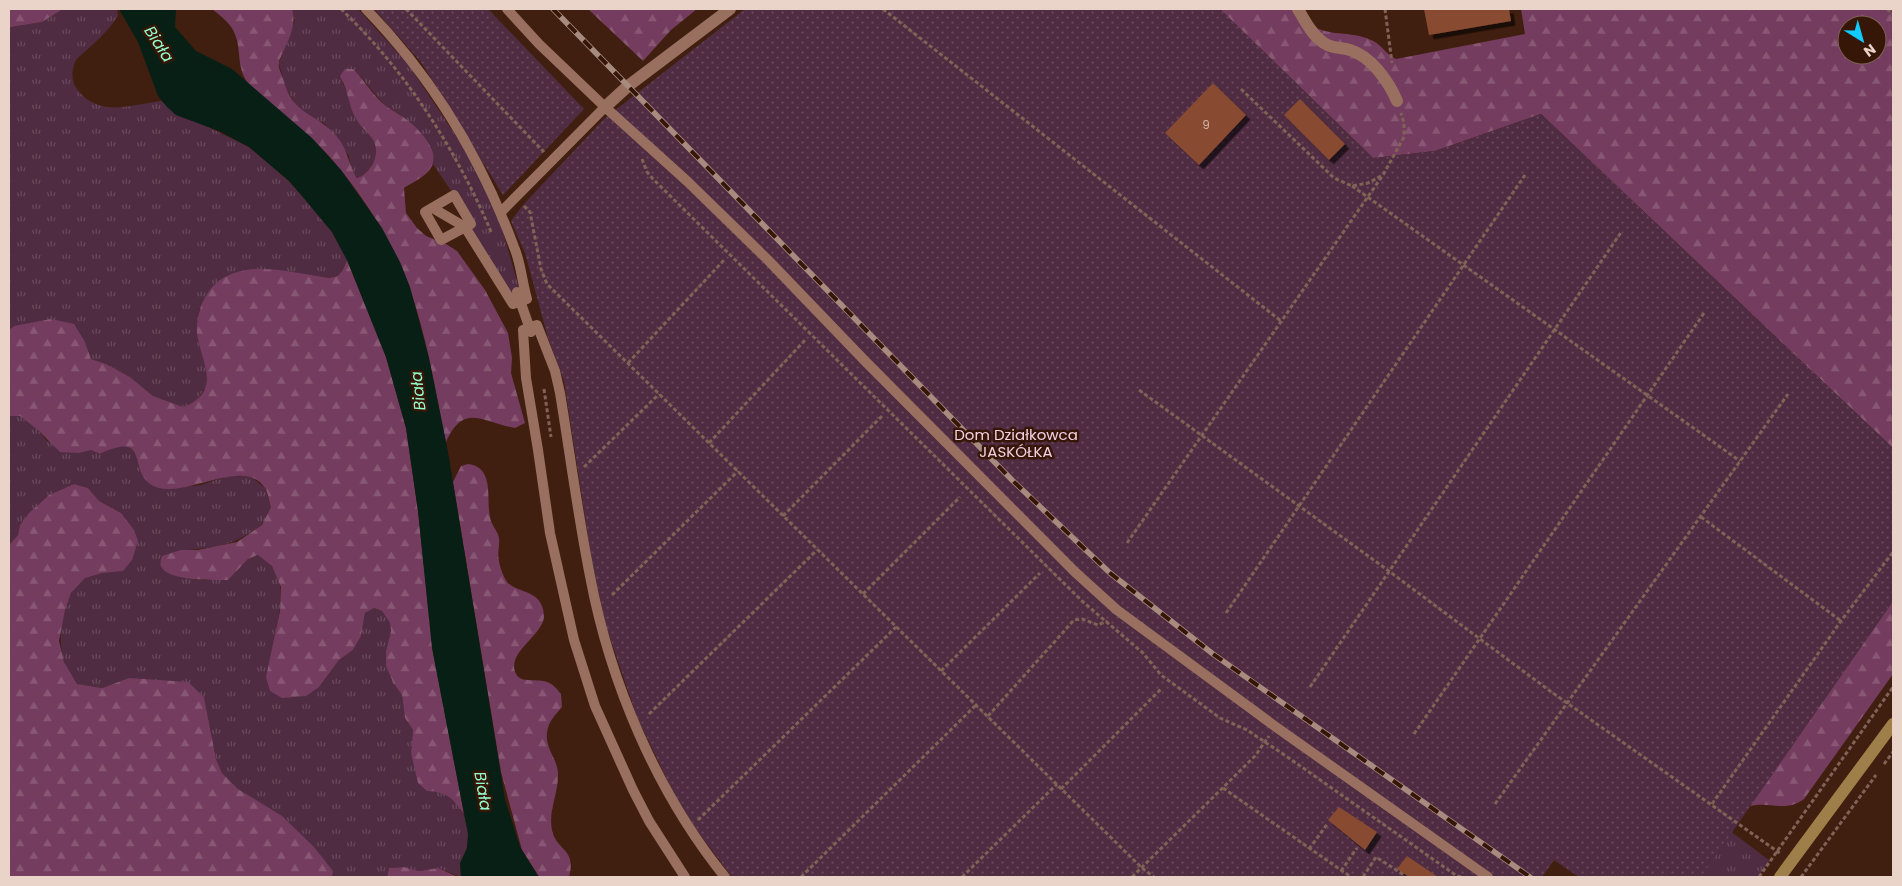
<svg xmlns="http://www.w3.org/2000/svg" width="1902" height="886" font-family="Poppins,sans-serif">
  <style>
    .grass { fill: url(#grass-tufts) }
    .forest { fill: url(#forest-firs); fill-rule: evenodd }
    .garden { fill: url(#garden-dots) }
    .water { fill: #071f15 }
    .building { fill: #884c31; filter: url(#shadow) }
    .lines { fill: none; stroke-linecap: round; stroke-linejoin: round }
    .path { stroke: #816356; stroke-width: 3; stroke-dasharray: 4 2.5; stroke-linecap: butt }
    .service { stroke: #99705f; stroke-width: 10 }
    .minor { stroke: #99705f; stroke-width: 12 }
    .secondary { stroke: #9f7f49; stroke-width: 12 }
    .rail-casing { stroke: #a78b7f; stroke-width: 5.5 }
    .rail { stroke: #361607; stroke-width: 4; stroke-dasharray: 11; stroke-linecap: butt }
    .labels { text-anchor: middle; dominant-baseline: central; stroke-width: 5; stroke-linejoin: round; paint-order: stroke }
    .number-label { font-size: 12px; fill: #d2b1a3 }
    .park-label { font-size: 15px; fill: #f5d0e4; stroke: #361607 }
    .water-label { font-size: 16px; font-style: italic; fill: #92fece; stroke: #361607 }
  </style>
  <defs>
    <pattern id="grass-tufts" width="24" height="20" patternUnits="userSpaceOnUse" patternTransform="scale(1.25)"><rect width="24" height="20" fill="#502c42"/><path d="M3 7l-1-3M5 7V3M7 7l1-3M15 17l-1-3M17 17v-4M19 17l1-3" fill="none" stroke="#694a5c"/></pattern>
    <pattern id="forest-firs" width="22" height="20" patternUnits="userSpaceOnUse" patternTransform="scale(1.25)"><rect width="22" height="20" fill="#743c5e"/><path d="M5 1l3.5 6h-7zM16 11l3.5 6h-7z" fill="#885774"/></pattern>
    <pattern id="garden-dots" width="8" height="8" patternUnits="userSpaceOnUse" patternTransform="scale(1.25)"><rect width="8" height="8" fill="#502c42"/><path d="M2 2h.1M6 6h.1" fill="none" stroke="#694a5c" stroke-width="1.8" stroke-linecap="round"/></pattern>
    <filter id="shadow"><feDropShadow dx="4.5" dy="4.5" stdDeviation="0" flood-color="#0009"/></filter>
  </defs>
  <rect width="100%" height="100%" fill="#411f10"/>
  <path class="grass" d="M63,9h54l1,7c-8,12 -17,21 -28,31 -4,4 -10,8 -14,13 -5,9 -5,22 1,29 22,30 55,15 85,12l14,14 26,9 47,23 40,34 13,15 30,36 15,28 -6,13 -7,4 -10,1 -32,-6 -31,-3 -62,41 -2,22 10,39 -1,16 -9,13 -14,7 -30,-11 -23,-19 -24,-13 -15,-5 -6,-17 -71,-16 -5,4v-301l2,-2 31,-5z
    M292,9h66l50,55 60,90 32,68 21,73 -7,2 -36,-57 -26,-48 -19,-28 1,-7 -33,-42 -15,-8 -26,-31 -18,6c7,11 8,25 14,37 5,8 13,13 17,21 7,14 -1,33 -15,38l-7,-8 -2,-14 -24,-32 -19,-10 -10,-9 -11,-18 -6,-24 16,-43z
    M9,416h11l18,14 9,11 44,9 9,4 16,-7 10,-2 7,5 4,7 4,15 18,16h15l27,-3 26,-9h23l15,12 6,19c-3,5 -5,13 -9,17 -3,4 -9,7 -13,9 -28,20 -57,12 -86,23l-3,7 37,17h31l20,-21 11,-4c4,3 9,6 12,10 15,17 9,45 5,65l43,57 20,-27 14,-10 8,-14 4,-23 9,-5 8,3 8,12 1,8 -5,20 8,33 8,11 3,23 8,12 -2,23 16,38c5,0 11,0 16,2 20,9 28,33 24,54 -3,14 -8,12 -6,30l-23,-9 -19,3 -15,-4 -15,1 -2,9h-55l1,-6 -76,-69 -19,-13 -16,-16 -6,-14 -12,-62 -75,-19 -27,10 -25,-4c-4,-7 -11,-15 -13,-23 -8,-23 -1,-68 20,-83 10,-6 27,-6 38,-7l-1,-58 -22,-12 -11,-13 -14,-4 -25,11 -20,18 -9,12 -2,10 -9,10z
    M1705,812l65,49 -12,16h-102z"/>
  <path class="forest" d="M9,9h54l-21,13 -31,5 -2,2z
    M212,9h80c5,14 -3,30 -9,43 -1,3 -4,8 -4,11 -1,4 2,11 4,15 9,39 35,34 55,60 11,14 10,27 19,40 16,-5 25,-28 14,-41 -4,-6 -11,-11 -15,-18 -5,-9 -7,-19 -10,-29 -1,-5 -4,-9 -6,-14l5,-7h8c12,12 21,28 34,38 4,3 9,5 13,8 13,8 38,31 33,48 -3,12 -20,19 -29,25l2,25 11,15 9,8 20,8 11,7 28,39 23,43 4,25 -1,15 14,50 -10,5c-31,-5 -51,-27 -69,14 -11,-52 -19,-106 -37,-155 -15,-45 -50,-97 -81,-132 -24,-26 -55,-46 -79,-71 -12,-13 -8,-32 -13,-47 -3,-12 -15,-21 -24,-28z
    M588,9h109l-26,21 -28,31z
    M1220,9h78c19,35 50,17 77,33 8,5 12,13 21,17l129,-25 -4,-25h372v439l-352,-334 -106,37 -62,7zM1847,25h30v30h-30z
    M347,260l39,97 20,71 12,83 15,141 31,162c-11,-16 -17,-22 -37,-23l-9,-8 -7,-30 2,-23 -8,-12 -3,-23 -8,-11 -8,-18v-15l5,-20 -1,-8 -8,-12 -8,-3 -9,5 -4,23 -8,14 -14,10 -20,27 -13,9 -24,2 -12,-7 -4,-14 14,-66 1,-24 -9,-21 -14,-11 -10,4 -20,21c-15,0 -57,1 -66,-12 -3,-4 -1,-8 0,-12l19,-6h17l39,-8 25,-17 9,-18c-2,-6 -3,-14 -6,-19 -20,-31 -75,8 -106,0 -36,-10 -4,-60 -59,-34l-9,-4 -12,3 -19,-1 -22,-22 -18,-14h-11v-86l5,-4 37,-7 23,5 11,18 6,17 15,5 24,13 23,19 30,11c4,-2 10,-4 13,-7 23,-17 2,-47 1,-68 -1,-18 7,-40 22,-51 26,-19 62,-11 92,-6 7,1 15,4 23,2 8,-2 10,-10 13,-17z
    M468,464c27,3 18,35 22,53 1,8 8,14 9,21 1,7 -2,15 0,23 1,6 4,15 8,21 11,12 35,7 37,33 1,20 -39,37 -28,59 5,10 22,4 31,8 6,2 10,7 14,12l1,13c-7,8 -14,15 -15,26 -2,17 12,27 11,43 0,18 -10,36 -6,54 4,21 25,18 17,47h-30l-17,-27 -21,-78 -48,-290 8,-16z
    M74,484l14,4 11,13 22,12 13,17 4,11 -6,19 -9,11 -21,2 -17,5 -14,15 -6,17 -6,31 5,21 13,22 25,4 27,-10 59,4 16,15 12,62 6,14 16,16 44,27 32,31 19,24 -1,6h-323v-332l9,-10 2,-10 9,-12 20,-18z
    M1893,601v73l-89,125c-19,14 -33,2 -54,7z
    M404,867l15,4 19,-3 20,9h-71l2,-9z"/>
  <path class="garden" d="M374,9h114l96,100 -81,86 -82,-133z
    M745,9h475l153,149 62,-7 106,-37 352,334v153l-192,276h-122l-25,-17 -12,17h-810l-37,-49 -24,-40 -34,-71 -32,-94 -14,-67 -27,-175 -16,-43 -23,-85 -14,-32 12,-16 81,-86z"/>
  <path class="water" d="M119,9h57l-1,18 21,24 36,18 80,69 29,32 41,58 18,34 10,25 19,71 19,94 57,347 15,48 19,30h-78l-1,-14 7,-15 1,-14 -36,-186 -14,-137 -12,-83 -20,-71 -39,-97 -15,-28 -30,-36 -13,-15 -40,-34 -30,-16 -43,-16 -9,-8 -9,-11 -20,-54z"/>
  <path class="building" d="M1424,9h85l2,12 -82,14z
    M1213,83l33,32 -47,50 -34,-32z
    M1300,99l45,45 -16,16 -45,-45z
    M1339,807l38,25 -12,18 -37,-30z
    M1407,856l31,21h-29l-12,-8z"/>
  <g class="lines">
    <path class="path" d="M341,9c66,63 116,142 151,225
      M406,9l138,143
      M883,9l398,312
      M1385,9l7,54
      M1887,9l6,5
      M1241,89l93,89 18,8 16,-3 15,-8 21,-38v-14l-3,-10
      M642,159l5,13 6,7 429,422 61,52 18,22 59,43 27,12 39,26 171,120 5,1
      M1352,186l388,275
      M524,206l6,6 11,57 6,15 595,584 12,9
      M628,363l97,-104
      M544,389l7,48
      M1139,390l243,176 168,125 231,163
      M709,443l97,-104
      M584,467l75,-73
      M783,516l100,-101
      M1701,517l140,104
      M1127,543l256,-368
      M863,594l97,-97
      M612,595l126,-124
      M1226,613l299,-438
      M941,671l99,-98
      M1310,687l312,-456
      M649,714l168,-164
      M988,716l86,-96 8,-1 16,6 9,-4
      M1414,734l290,-421
      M1884,764l9,-12
      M1223,788l128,89
      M1061,789l100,-100
      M1495,804l293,-410
      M1712,804l129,-183 52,-69
      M698,820l198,-193
      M1309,849l19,-26
      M1341,871l16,-23
      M801,877l175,-172
      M962,877l95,-93
      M1132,877l123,-121 14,-20
      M1363,877l13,-20 28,18
      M1759,877l134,-190
      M1801,877l75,-102"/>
    <path class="service" d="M366,9c66,68 115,149 148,238 7,16 8,35 13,52l-14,5 -48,-77 -29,-17
      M507,9l32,35 66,63 83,75 80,78 97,101 210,211 42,38 159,117 212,150
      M454,195l17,29 -30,16 -16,-28z
      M501,212l104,-105
      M517,292l14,40
      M685,877l-36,-56 -16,-31 -38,-84 -21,-66 -24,-107 -12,-83 -12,-72 -3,-48 14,-5 18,46 5,22c10,61 18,123 30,183 20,107 67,217 135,301"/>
    <path class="minor" d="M1298,9c7,12 14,26 26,34 8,6 17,4 26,7 21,6 39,32 47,51
      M605,107l23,-21 102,-77"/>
    <path class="secondary" d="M1780,877l113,-153"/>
    <g class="rail-casing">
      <path id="rail" d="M553,9l459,471 98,93 103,81 317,223"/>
    </g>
    <use href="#rail" class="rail"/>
  </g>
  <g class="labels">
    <g class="number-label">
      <text x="1206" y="124">9</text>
    </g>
    <g class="park-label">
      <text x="1016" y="434">Dom Działkowca<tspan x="1016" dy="17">JASKÓŁKA</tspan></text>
    </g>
    <g class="water-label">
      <text transform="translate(159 44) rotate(57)">Biała</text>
      <text transform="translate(418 391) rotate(-96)">Biała</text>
      <text transform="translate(483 791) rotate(80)">Biała</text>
    </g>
  </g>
  <rect width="1902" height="886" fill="none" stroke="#ead3c9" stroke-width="20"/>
  <g transform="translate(1862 40) rotate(143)"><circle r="24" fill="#361607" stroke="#7e6255"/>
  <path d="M0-4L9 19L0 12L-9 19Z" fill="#12cafb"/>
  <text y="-8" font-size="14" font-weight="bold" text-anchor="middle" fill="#ead3c9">N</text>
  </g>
</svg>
